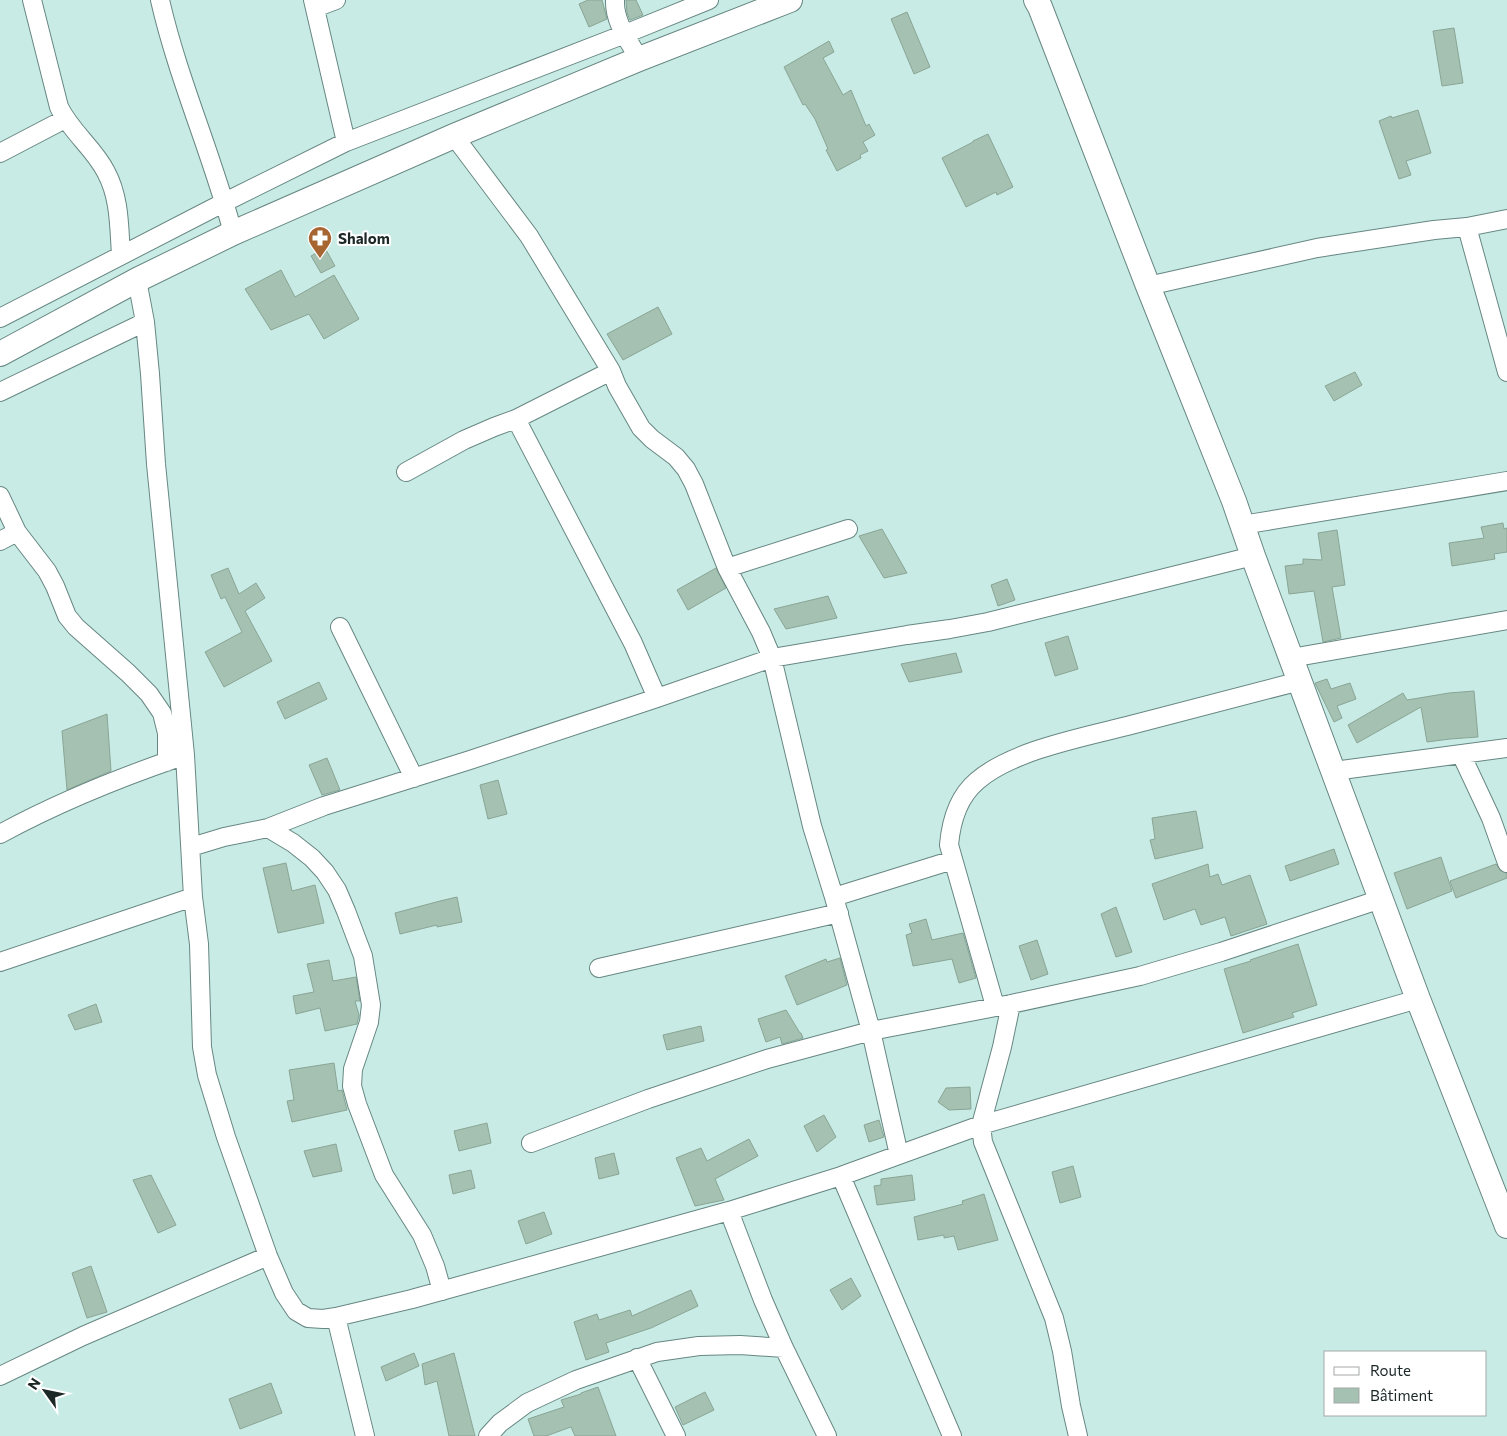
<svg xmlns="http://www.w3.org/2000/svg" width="1507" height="1436" font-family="Commissioner,sans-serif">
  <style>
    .building { fill: #a5c1b1; stroke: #8aa595 }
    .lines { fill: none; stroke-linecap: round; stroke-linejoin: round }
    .street-casing { stroke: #678782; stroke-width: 20 }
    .secondary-casing { stroke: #678782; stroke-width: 26 }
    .street { stroke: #fff; stroke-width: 18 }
    .secondary { stroke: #fff; stroke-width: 24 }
    .labels { text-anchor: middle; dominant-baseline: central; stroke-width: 4; stroke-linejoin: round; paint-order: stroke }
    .poi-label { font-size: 15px; font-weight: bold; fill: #1b2826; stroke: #fff; text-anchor: start }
  </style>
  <rect width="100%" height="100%" fill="#c8ebe6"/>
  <path class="building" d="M588,0h14l5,19 -18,8 -10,-23z
    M626,0h10l7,15 -13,5 -3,-7z
    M907,12l23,55 -16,7 -23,-55z
    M1454,28l9,55 -21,3 -9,-55z
    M829,41l5,11 -11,6 20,37 8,-5 15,36 3,-2 6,11 -12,7 5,9 -8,4 1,3 -24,13 -11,-21 2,-1 -13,-30 -10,-15 -2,1 -19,-38z
    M1418,110l13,43 -25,8 5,14 -12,4 -20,-58 12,-5 1,2z
    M988,134l25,53 -16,8 -1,-3 -30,15 -24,-49 31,-16v-1z
    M325,248l10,18 -14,7 -10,-17z
    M281,270l14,27 39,-22 25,44 -35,20 -15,-25 -38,16 -26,-41z
    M658,307l14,27 -49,26 -16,-26z
    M1355,372l7,13 -28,16 -9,-15z
    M1503,523l1,6 3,-1v24l-13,2 1,5 -43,7 -3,-23 35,-5 -3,-11z
    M882,529l25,44 -23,5 -25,-42z
    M1337,530l8,55 -13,2 9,51 -18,4 -9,-51 -25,3 -4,-28 18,-2v-5l19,1 -4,-27z
    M228,568l11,26 17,-11 9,15 -20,13 27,50 -48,26 -19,-35 37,-20 -17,-35 -4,2 -10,-24z
    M716,568l10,20 -38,22 -11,-20z
    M1007,579l8,21 -17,6 -7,-21z
    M828,596l9,22 -51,11 -12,-20z
    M1068,636l10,33 -23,7 -10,-33z
    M956,653l6,19 -53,10 -8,-18z
    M1327,679l4,10 19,-6 6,16 -19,7 5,12 -8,4 -19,-39z
    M319,682l8,17 -42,20 -8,-17z
    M1474,691l4,46 -28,2 -23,3 -6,-35 -64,36 -9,-18 55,-32 4,7 42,-7z
    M107,714l4,57 -44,19 -5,-59z
    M327,758l13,32 -18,5 -13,-30z
    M498,780l9,34 -19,5 -8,-34z
    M1196,811l7,37 -48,11 -5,-19 5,-1 -3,-21z
    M1334,849l5,15 -49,17 -5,-15z
    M1441,857l11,34 -45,18 -13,-36z
    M286,863l6,28 23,-6 9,38 -46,10 -15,-65z
    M1208,864l2,13 8,-3 4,11 28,-10 17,49 -36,12 -6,-19 -24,8 -6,-16 -31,11 -12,-36z
    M1496,864l5,7 6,2v5l-51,20 -6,-17z
    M457,897l5,25 -25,5v-2l-37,9 -5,-21 45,-12z
    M1116,907l16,45 -16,5 -15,-43z
    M926,919l6,21 31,-7 13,45 -17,5 -7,-24 -39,7 -7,-31 6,-2 -3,-9z
    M1037,940l11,34 -17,6 -12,-34z
    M1298,944l19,61 -25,8 2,4 -51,16 -19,-64 27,-8 -1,-1z
    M840,958l7,27 -50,20 -12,-29 41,-17 1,3z
    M329,960l4,21 23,-4 4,24h-5l4,14 -2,9 -32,7 -5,-23 -24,6 -3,-18 21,-4 -7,-28z
    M96,1004l6,18 -27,8 -7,-15z
    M786,1010l14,23h1l2,5 -21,6 -2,-7 -14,5 -8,-23z
    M701,1026l3,15 -37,9 -4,-15z
    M334,1063l4,28 4,-1 5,20 -55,12 -5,-21 7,-1 -5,-30z
    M970,1087l1,22 -22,1 -11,-8 8,-14z
    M824,1115l12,22 -19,15 -13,-26z
    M879,1120l5,17 -15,5 -5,-17z
    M487,1123l4,20 -32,8 -5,-20z
    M749,1139l9,17 -43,23 9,21 -29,6 -19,-48 25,-10 6,13z
    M336,1144l6,27 -29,6 -9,-26z
    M614,1153l5,21 -20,5 -4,-21z
    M1073,1166l8,31 -21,6 -8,-31z
    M471,1170l4,18 -22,6 -4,-19z
    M151,1175l25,50 -18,8 -25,-53z
    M912,1175l3,25 -38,5 -3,-19 7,-1v-6z
    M984,1194l14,46 -40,10 -4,-14 -10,2v-3l-26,5 -4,-23 49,-13 -1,-3z
    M544,1212l8,22 -26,10 -8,-23z
    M91,1266l16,46 -20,6 -15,-45z
    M851,1278l10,18 -19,14 -12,-20z
    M691,1290l7,16 -47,22 -45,15 3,9 -23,8 -12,-38 23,-8 2,6 31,-10 2,6z
    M414,1353l5,13 -33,15 -5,-14z
    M454,1353l21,83h-26l-12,-55 -12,4 -3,-21z
    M271,1383l11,30 -42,16 -11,-30z
    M598,1387l18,49h-41l-4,-9 -25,9h-12l-6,-17 36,-12 -3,-7 20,-6v-1z
    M705,1392l9,18 -31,15 -8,-18z"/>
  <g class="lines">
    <g class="street-casing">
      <path id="street" d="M32,0l27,107c12,25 35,41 47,65 14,26 13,55 15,83
        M160,0c18,79 52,154 73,233
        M313,0l33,142
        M615,0c-1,22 14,41 24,59
        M315,8l21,-8
        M454,136l75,100 82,135 6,15 24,42 11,11 24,18 10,12 8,15 33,84 34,64 11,26 40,168 22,71 37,134 28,124
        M0,153l65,-34
        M1467,227l40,145
        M137,280l8,42 5,52 6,90 29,291 8,142 6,47 3,103 5,28 19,62 42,119 16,37 12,18 12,7 15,1 13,-2 76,-18 317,-88 112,-35 140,-51 437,-126
        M1148,286l169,-38 117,-18 33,-3 40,-8
        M0,318l225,-116 121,-60 279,-108 84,-34
        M0,392l145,-70
        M516,419l117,224 24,55
        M406,472l58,-32 30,-13 22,-8 95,-48
        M0,496l17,36 30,39 8,15 12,30 9,11 52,46 21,21 13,19 5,20v29
        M1242,525l265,-44
        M0,541l17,-9
        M727,568l121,-39
        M340,627l74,151
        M1291,658l216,-38
        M1461,754l30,64 16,45
        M1334,771l173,-23
        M268,828l25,15 19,15 13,14 12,18 9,21 17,45 8,49 -2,17 -16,47 -1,17 5,18 27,71 38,60 13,31 7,25
        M0,834c57,-31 116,-55 177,-76
        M191,847l33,-10 44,-9 56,-22 146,-46 187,-62 115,-40 135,-23 43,-6 38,-7 265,-66
        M834,897l119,-37
        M0,962l193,-65
        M599,968l240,-55
        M1011,1004l-9,43 -21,78 2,17 71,176 8,33 9,55 7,30
        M995,1006l-46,-161c2,-23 9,-48 28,-64 34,-30 106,-44 150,-55 57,-15 115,-30 173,-45
        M531,1143l117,-44 119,-40 104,-28 140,-27 129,-28 81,-24 160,-53
        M841,1176l111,260
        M729,1211l34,89 21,48 43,88
        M336,1317l29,119
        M637,1358l39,78
        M0,1376l83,-40 185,-80
        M488,1436l12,-13 27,-20 49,-23 81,-28 42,-6 41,-1 44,3"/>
    </g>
    <g class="secondary-casing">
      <path id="secondary" d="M1036,0l4,7 108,279 86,215 19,55 165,443 89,227
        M0,354l137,-74 96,-47 221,-97 185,-77 151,-59"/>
    </g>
    <use href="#street" class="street"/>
    <use href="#secondary" class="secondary"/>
  </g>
  <defs>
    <g id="pharmacy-pin" transform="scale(1.25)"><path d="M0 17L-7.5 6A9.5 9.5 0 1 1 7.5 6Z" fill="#a76631" stroke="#fff"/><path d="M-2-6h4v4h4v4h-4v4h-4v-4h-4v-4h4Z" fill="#fff"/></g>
  </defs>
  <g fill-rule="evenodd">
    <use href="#pharmacy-pin" x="320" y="238"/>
  </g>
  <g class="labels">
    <g class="poi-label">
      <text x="338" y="238">Shalom</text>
    </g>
  </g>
  <rect x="1324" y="1351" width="162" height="65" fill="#ffffff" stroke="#a4a9a8"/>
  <rect x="1334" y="1367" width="25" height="8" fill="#ffffff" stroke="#a4a9a8"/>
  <text x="1370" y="1376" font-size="15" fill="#1b2826">Route</text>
  <rect x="1334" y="1388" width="25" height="15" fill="#a5c1b1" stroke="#a4a9a8"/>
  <text x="1370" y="1401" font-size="15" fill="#1b2826">Bâtiment</text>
  <g transform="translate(45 1391) rotate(303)" stroke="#ffffff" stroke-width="4" paint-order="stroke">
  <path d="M0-4L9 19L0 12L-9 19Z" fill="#1b2826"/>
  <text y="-8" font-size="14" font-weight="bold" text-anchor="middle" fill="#1b2826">N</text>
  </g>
</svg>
